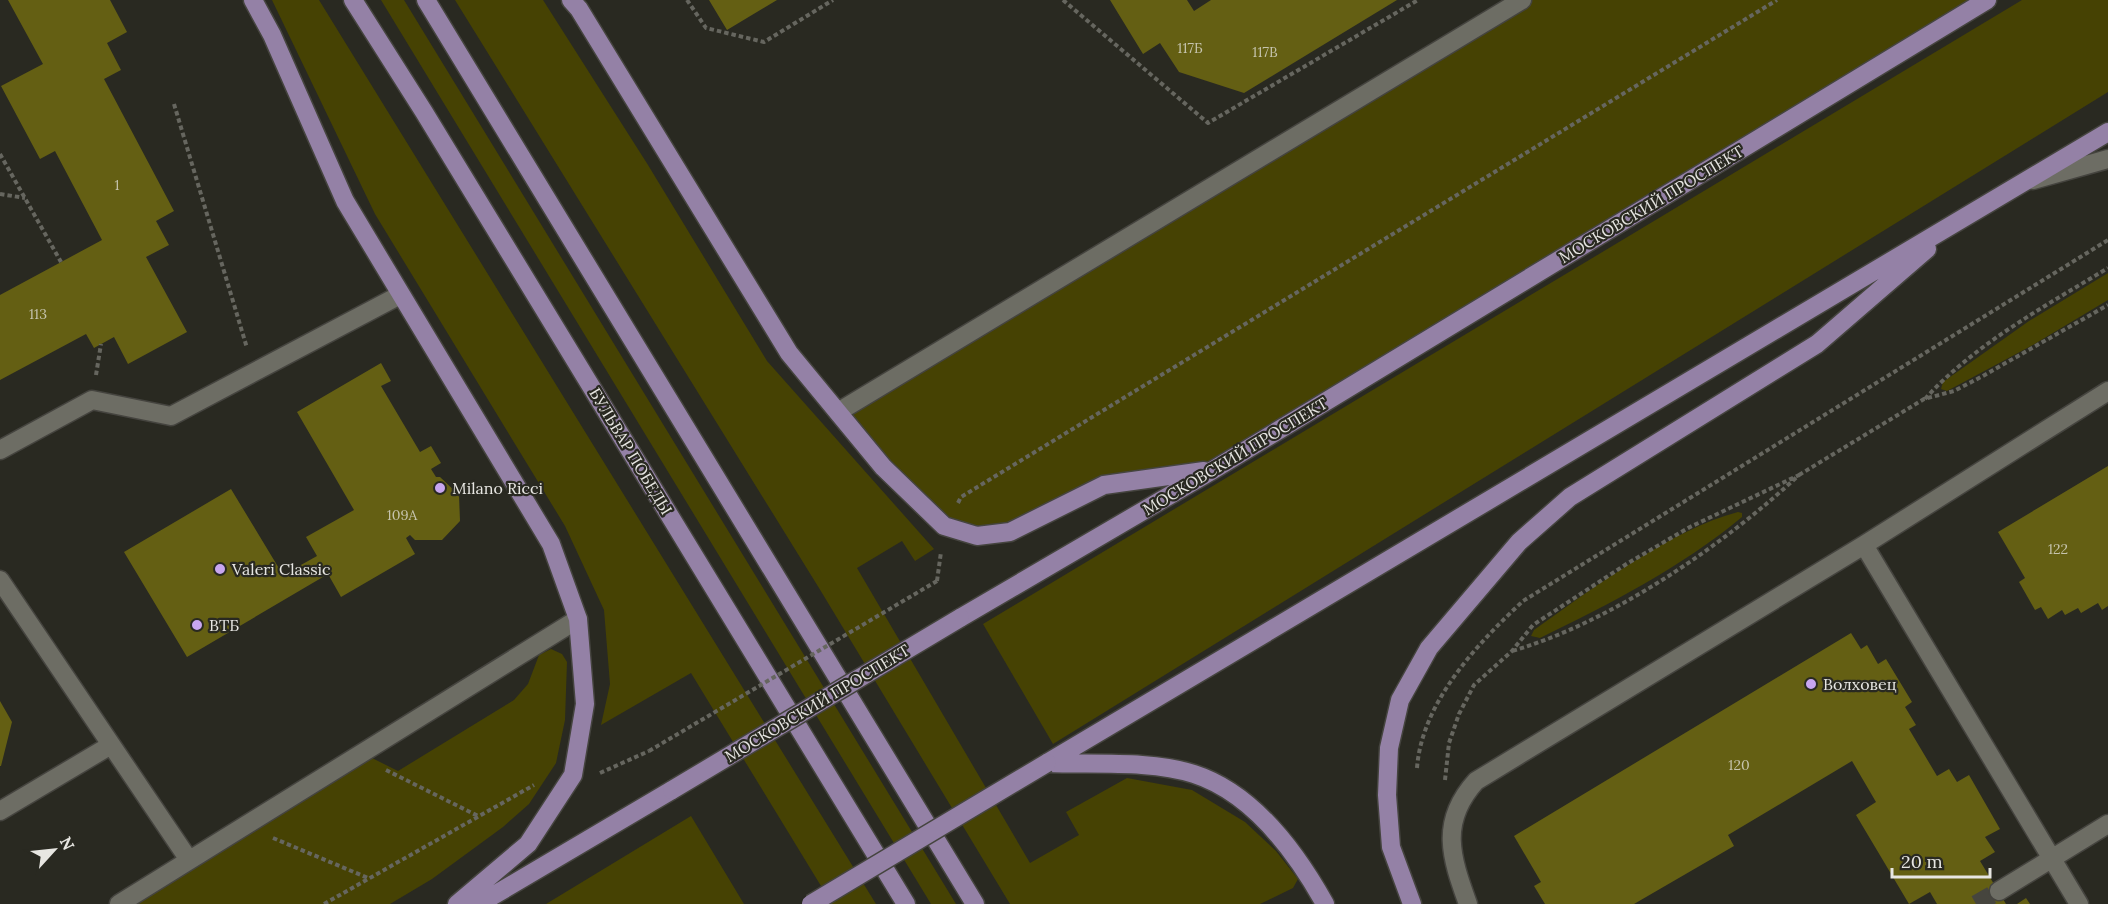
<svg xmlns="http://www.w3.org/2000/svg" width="2108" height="904" font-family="Lora,serif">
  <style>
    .green { fill: #464203 }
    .building { fill: #645f13 }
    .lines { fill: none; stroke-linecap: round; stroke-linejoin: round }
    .minor-tunnel { stroke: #46453e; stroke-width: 18; stroke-dasharray: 18 9; stroke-linecap: butt }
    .minor-casing { stroke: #45443f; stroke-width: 21 }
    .major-casing { stroke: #45443f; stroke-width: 21 }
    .path { stroke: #66665f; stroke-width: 4; stroke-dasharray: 4.5 3; stroke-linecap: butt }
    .minor { stroke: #6d6d64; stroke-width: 18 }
    .major { stroke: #9481a6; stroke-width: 18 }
    .major-bridge-casing { stroke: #45443f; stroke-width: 21; stroke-linecap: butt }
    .path-bridge { stroke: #66665f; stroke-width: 4; stroke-dasharray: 4.5 3; stroke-linecap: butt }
    .major-bridge { stroke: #9481a6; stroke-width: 18 }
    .poi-dot { fill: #c8a6ef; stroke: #292921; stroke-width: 2 }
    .labels { text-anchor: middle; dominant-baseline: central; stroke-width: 4.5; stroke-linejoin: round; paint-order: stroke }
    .number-label { font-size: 14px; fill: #c6c4ae }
    .street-label { font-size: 16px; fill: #e7e6e2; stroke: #292921 }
    .poi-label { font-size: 16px; fill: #e7e6e2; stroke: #292921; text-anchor: start }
  </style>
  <rect width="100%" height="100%" fill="#292921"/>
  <path class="green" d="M272,0h47l557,904h-44l-141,-231 -90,52 9,-41 -6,-74 -39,-84 -190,-312z
    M381,0h23l552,904h-25z
    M455,0h88l105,165 119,196 167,188 -19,12 -13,-20 -45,27 173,295 49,-28 -13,-23 61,-34 65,12 53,32 31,29 22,28 -5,9 -33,16h-250l-191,-316z
    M1522,0h465l-774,470 -109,15 -94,47 -66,-6 -106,-114z
    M2022,0h86v92l-1055,652 -70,-120z
    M2108,273v27l-77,46 -84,45 -6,-2 2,-7 86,-61z
    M1738,512l4,1v4c-60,50 -132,87 -202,121l-9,-2 3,-6c56,-40 138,-101 204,-118z
    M551,649l11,5 5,8 -2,58 -9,43 -27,41 -26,23 -71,52 -42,25h-254l236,-146 26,13 116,-71 14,-16 11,-29z
    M691,816l53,88h-198z"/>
  <path class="building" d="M8,0h102l17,32 -20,11 14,27 -17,9 70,132 -18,10 13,24 -23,12 41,75 -59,32 -14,-27 -20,11 -8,-14 -86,46v-85l102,-55 -47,-89 -15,8 -39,-73 42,-22z
    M709,0h68l-50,30z
    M1110,0h77l7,11 17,-11h186l-153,93 -65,-21 -19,-29 -17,11z
    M381,363l10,18 -10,5 39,66 11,-6 10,17 -10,6 5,8h4l19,18 1,26 -18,19h-27l-5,-5 -4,3 9,16 -74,43 -13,-23 -141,83 -63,-105 107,-63 52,86 34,-19 -11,-19 48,-27 -57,-98z
    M2108,466v140l-6,4 -4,-7 -17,10 -3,-5 -13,7 -3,-5 -14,9 -7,-12 -6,3 -16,-28 6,-4 -27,-46z
    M1851,633l10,16 6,-4 11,19 8,-5 26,43 -7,5 11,18 -7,4 28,47 12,-7 8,13 12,-7 31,54 -15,8 10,15 -15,9 26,43h-69l-7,-12 -21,12 -53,-89 20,-13 -24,-41 -124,74 6,11 -100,58h-89l-11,-18 7,-4 -27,-46z
    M0,701l12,21 -11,44h-1z
    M2026,898l4,6h-13z"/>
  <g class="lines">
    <path class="minor-tunnel" d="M1976,904l23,-13"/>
    <g class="minor-casing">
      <path id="minor" d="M2033,180l75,-21
        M838,412l684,-412
        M0,450l92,-50 79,16 229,-121
        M1864,545l215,359
        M0,580l189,280
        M0,811l111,-66
        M1999,891l109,-67
        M119,904l459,-285
        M1468,904c-17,-47 -29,-82 8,-123l388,-236 244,-154"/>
    </g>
    <g class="major-casing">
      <path id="major" d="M253,0l19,35 73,166 206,343 27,75 7,85 -12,71 -45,69 -71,60
        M353,0l71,112 482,792
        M426,0l549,904
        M571,0l8,9 210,344 94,114 61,59 33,10 33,-4 94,-47 100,-14
        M960,618l253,-148 774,-470
        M1047,763l1061,-631
        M1047,763c45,2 104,-3 147,11 59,19 102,78 131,130
        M479,904l193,-114
        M1412,904l-21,-57 -4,-52 2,-47 11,-48 29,-52 90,-106 51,-45 247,-153 110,-95"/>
    </g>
    <path class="path" d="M687,0l19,28 58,14 69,-42
      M1063,0l145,123 210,-123
      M174,104l73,244
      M0,154l61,108
      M0,194l25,4
      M96,375l5,-31
      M1925,399c48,-54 122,-94 183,-131
      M1799,475l125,-76 30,-8 27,-14 127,-72
      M958,503l3,-6 816,-497
      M937,581l4,-29
      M1417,768c5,-66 60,-124 106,-167l585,-361
      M386,770l92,46
      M600,773l49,-22
      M1445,780l4,-37 10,-29 15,-29 38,-34 21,-26 95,-62 62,-36 109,-52c-75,70 -189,148 -287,176
      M273,838l95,40
      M324,904l210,-119"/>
    <use href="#minor" class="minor"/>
    <use href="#major" class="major"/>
    <g class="major-bridge-casing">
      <path id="major-bridge" d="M672,790l288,-172
        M811,904l236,-141"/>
    </g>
    <path class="path-bridge" d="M649,751l288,-170"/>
    <use href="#major-bridge" class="major-bridge"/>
  </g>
  <g class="poi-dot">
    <circle cx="440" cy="488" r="6"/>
    <circle cx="220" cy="569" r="6"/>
    <circle cx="197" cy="625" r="6"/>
    <circle cx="1811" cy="684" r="6"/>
  </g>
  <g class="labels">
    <g class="number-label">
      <text x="1190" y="48">117Б</text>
      <text x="1265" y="52">117В</text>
      <text x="117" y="185">1</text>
      <text x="38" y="314">113</text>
      <text x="402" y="515">109А</text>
      <text x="2058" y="549">122</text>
      <text x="1739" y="765">120</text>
    </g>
    <g class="street-label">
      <text transform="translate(1651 204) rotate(-31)">МОСКОВСКИЙ ПРОСПЕКТ</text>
      <text transform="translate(631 451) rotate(59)">БУЛЬВАР ПОБЕДЫ</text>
      <text transform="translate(1235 456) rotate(-31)">МОСКОВСКИЙ ПРОСПЕКТ</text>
      <text transform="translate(817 703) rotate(-31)">МОСКОВСКИЙ ПРОСПЕКТ</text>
    </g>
    <g class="poi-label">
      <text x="452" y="488">Milano Ricci</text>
      <text x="232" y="569">Valeri Classic</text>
      <text x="209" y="625">ВТБ</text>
      <text x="1823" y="684">Волховец</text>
    </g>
  </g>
  <g transform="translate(54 850) rotate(63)" stroke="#292921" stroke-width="4.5" paint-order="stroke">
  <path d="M0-4.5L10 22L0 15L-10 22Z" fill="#e7e6e2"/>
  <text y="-9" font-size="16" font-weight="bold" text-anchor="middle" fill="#e7e6e2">N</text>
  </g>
  <path d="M1892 868v9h98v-9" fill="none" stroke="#e7e6e2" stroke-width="3"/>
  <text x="1901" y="868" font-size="18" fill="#e7e6e2" stroke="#292921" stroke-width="4.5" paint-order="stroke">20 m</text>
</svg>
